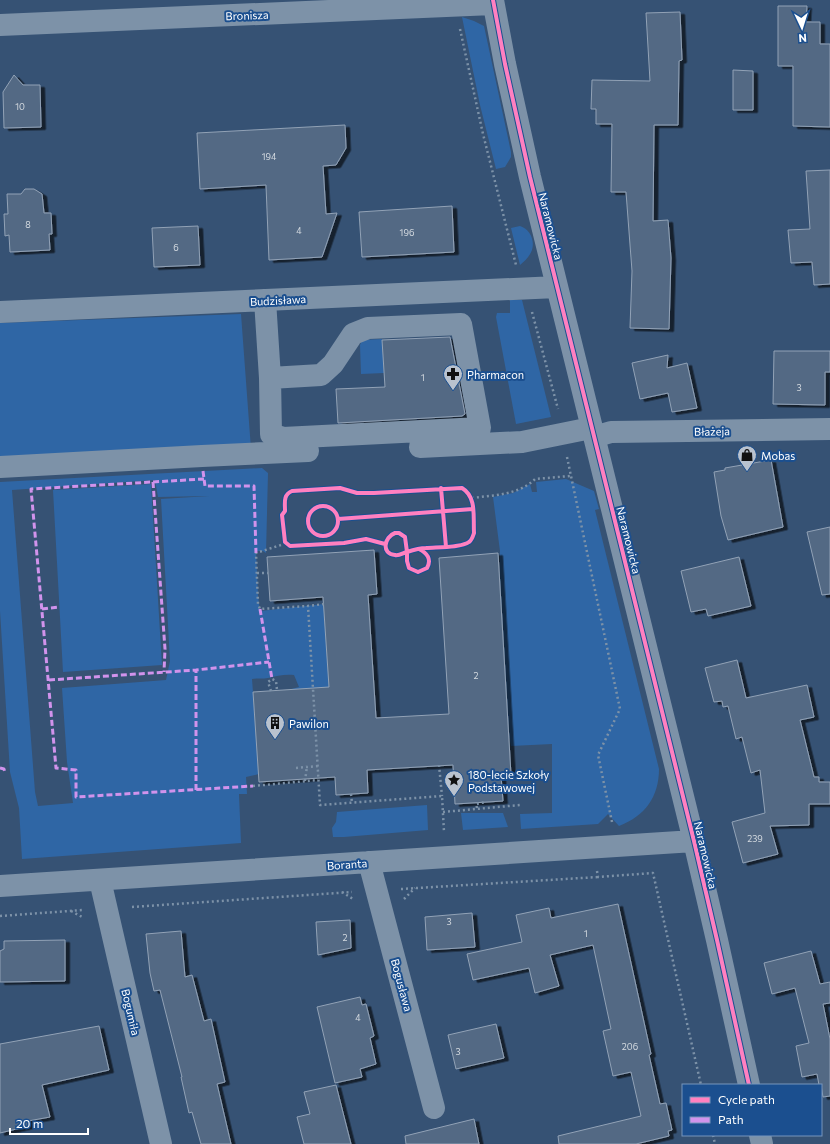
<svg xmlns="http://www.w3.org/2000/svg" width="830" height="1144" font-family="Commissioner,sans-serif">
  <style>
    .green { fill: #2f66a5; fill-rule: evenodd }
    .building { fill: #526984; stroke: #92a2b6; filter: url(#shadow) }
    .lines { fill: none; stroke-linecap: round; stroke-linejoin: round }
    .path { stroke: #7d92a8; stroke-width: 2.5; stroke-dasharray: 2 3; stroke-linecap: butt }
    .minor { stroke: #7d92a8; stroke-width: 22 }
    .quiet { stroke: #d193ec; stroke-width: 3; stroke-dasharray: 6 3; stroke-linecap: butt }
    .cycleway-casing { stroke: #1b4f8f; stroke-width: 6 }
    .cycleway { stroke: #ff80c0; stroke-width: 4 }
    .labels { text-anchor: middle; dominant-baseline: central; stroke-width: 4; stroke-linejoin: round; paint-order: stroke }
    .number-label { font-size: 9px; fill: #d4dae0 }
    .street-label { font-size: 11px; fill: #fff; stroke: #1b4f8f }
    .poi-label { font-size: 11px; fill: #fff; stroke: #1b4f8f; text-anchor: start }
  </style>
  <defs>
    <filter id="shadow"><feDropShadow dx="4.5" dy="2.5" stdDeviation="0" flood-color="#0009"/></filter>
  </defs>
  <rect width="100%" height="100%" fill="#365274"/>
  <path class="green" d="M462,17l12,4 10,5 27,126v5l-6,10 -9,2 -16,-64z
    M520,226c10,3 15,14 12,24 -2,6 -7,11 -12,15l-9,-37z
    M510,300h12l29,117 -35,7 -20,-107 1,-4h13z
    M241,314l10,135 -251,11v-137z
    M382,339l2,34 -23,1 -1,-29 2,-5z
    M262,468l6,5 -2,80 -3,-2h-7l2,45 2,15 64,-7 10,162 -38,2 -8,-78 11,-3 -5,-12c-10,-1 -17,1 -26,3 -5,1 -11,0 -16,1l7,95 -13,3 1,17h-8l2,49 -219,16 -3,-51 -9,-36 -10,-161v-129zM155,480l3,17 51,-1 -48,3 9,162 -4,19 -104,8 5,74 6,41 -35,3 -3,-14 -23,-302z
    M566,479l28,12 5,18 -4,1 64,259c0,28 -14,47 -40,57l-11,-12 -10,10 -77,5 -1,-15 32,-1v-69l-41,2 -2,-9 -10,-156 1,-30 -7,-54 20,-4 17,-9 2,8h5l-1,-10z
    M151,484l11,181 -99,7 -10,-182z
    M427,805l1,25 -84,7h-11l-1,-9 4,-6 1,-10z
    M461,813h42l5,14 -45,3z"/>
  <path class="building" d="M778,6h29l-1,16h14v22h10v83l-37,-1v-60h-15z
    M680,12l2,48 -3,1 -1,64h-24l-1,96 15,-1 3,38 -2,71 -39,-1 2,-57 -6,-79h-15l1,-68h-16v-15h-5l1,-29 58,1 -4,-68z
    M733,70l20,1v39h-20z
    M14,75l9,10h17l1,42 -37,1 -1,-36z
    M345,125l1,23 -10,17 -13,1 3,48 11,-1 -15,44 -53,3 -3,-75 -66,4 -3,-56z
    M830,170v114l-16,1 -2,-23 -21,1 -3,-33 22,-1 -4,-58z
    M25,189h9l8,5 2,19h7l1,21h-3l1,16 -40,2 -1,-17 -4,1 -1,-22h4l-1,-20h14z
    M452,206l2,46 -92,5 -3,-45z
    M198,226l2,39 -46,2 -2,-39z
    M450,337l15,77 -3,2 -124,7 -2,-34 49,-2 -3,-47z
    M774,351h56v21h-5v33l-52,-1z
    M668,355l-1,13 20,-5 10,45 -25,4 -4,-19 -28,6 -8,-36z
    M771,460l12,67 -55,13 -7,-24 -7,-44 11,-2v-2z
    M830,527v67l-8,1 -15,-63z
    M374,550l3,44 -9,1 8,123 73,-4 -10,-156 59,-5 13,222 -10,1 2,25 -48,3 -2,-39 -86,5 1,23 -32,2 -1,-18 -76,5 -6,-90 76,-5 -6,-90 -53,4 -3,-44z
    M739,557l12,49 -43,10 -2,-7 -15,3 -10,-41z
    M737,660l9,38 61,-13 7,32 -14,3 14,57h5v5h11v22h-21v21l-39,1 8,28 -35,9 -11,-41 33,-9 -5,-43 -9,3 -9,-36 -6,2 -8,-33 -5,1 -1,-6 -8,1 -9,-34z
    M618,904l33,150 -2,1 11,49 6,-1 6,27 -4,1 1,5 -33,8h-77l-1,-8 83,-20 -10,-44 -18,4 -10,-45 8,-2 -18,-84 -43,10 9,31 -24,7 -6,-25 -56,12 -6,-26 55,-12 -6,-27 33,-7 2,10z
    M472,913l3,34 -48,3 -2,-33z
    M350,920l1,28 -33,7 -2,-33z
    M181,931l4,46 7,-2 12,46 7,-2 14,63 -8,2 14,60h-30l-9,-32 -3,1 -8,-36h1l-22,-87 -6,1 -4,-18 -4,-39z
    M65,940v41l-65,1v-31l4,-2v-8z
    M811,951l9,33 10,-2v21l-7,1 7,35v57l-7,1 -2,-12h-2l-2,-11 -15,3 -6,-31 13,-3 -14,-55 -23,6 -8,-31z
    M360,997l2,8 4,-1 8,32 -4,2 6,26 -16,5 2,8 -27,6 -18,-76z
    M496,1024l8,34 -48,11 -8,-34z
    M99,1026l10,44 -67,15 8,32 -22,4 1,5 -29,7v-89z
    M336,1085l15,59h-47l-7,-27 13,-3 -6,-22z
    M474,1119l5,25h-73l-1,-8z"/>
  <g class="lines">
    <path class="path" d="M460,29l23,105 33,131
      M532,312l26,97
      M567,457l53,252 -22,46 14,67
      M472,498c22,-3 47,-3 63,-19l35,-3
      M285,542l-4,3 -25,8 2,51 2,5 48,-3
      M257,573h11
      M324,604l-16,2 12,199 122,-9 2,36
      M271,691l-3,-9 4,-3 4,2 1,9
      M439,765l3,31
      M296,768l22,-2
      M305,781l2,-15
      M253,786l65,-6
      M351,794l1,9
      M477,808l-1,-4 10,-2
      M443,812l77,-7
      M597,871l1,6 55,-4 48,212
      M401,889l197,-12
      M342,892l11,7
      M404,899l11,-11
      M132,907l220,-15
      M71,911l13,7
      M0,916l83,-6
      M713,1135l2,9"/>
    <path class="minor" d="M493,0l12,64 25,113 164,664 23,99 32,145
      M0,25l493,-21
      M265,300l5,78 1,56 12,4 197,-10 -19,-104 -93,4 -15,6 -20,30 -12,11 -51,3
      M0,312l557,-25
      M594,437l17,-5 219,-3
      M420,447l102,-5 69,-14
      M0,467l202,-11 106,-5
      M369,862l65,246
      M100,880l61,264
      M0,886l694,-45
      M760,1135l2,9"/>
    <path class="quiet" d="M203,471l2,15h49l2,67
      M204,479l-173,10 25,279 20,2v27l177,-11
      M153,482l12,167 -1,23
      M42,609l17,-2
      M260,609l12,70
      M49,680l147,-10 73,-8
      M0,768l4,1 1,4
      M196,790v-120"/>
    <g class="cycleway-casing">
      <path id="cycleway" d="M493,0l12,64 25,113 164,664 23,99 32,145
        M441,488l5,59
        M308 521a15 15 0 1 1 30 0a15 15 0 1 1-30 0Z
        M338,519l135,-10
        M395,533h4l6,4 2,15c-4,1 -8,4 -12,3 -14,-1 -11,-18 0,-22z
        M385,544l-19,-5 -22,4 -54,3 -5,-4 -3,-27 3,-4c0,-9 -2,-16 7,-20l48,-3 17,5h17l88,-5c15,9 11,29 12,45 -1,3 -2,7 -5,9 -8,6 -33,5 -43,6 -7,0 -13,2 -19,4v9l2,7 9,4 9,-4c5,-9 0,-15 -8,-19"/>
    </g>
    <use href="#cycleway" class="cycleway"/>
  </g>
  <defs>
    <g id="pharmacy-pin" transform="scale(1)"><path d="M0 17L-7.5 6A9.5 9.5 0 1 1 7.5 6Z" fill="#b9c2ce" stroke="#1b4f8f"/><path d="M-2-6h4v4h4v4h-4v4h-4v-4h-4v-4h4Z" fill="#111"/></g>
    <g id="shop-pin" transform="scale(1)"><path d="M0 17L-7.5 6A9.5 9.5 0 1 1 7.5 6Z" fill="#b9c2ce" stroke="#1b4f8f"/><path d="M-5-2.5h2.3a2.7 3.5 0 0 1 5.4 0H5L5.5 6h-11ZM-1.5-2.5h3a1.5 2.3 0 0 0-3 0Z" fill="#111"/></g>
    <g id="building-pin" transform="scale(1)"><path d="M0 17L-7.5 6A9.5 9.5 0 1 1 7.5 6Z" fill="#b9c2ce" stroke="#1b4f8f"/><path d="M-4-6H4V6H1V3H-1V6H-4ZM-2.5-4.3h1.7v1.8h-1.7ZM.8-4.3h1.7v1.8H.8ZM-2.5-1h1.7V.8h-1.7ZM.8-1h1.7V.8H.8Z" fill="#111"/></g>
    <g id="sight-pin" transform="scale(1)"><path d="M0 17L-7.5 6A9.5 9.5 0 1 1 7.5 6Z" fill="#b9c2ce" stroke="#1b4f8f"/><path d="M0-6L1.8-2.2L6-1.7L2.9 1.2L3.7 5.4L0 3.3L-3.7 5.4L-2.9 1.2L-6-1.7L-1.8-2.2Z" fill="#111"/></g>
  </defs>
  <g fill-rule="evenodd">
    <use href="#pharmacy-pin" x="453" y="374"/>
    <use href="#shop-pin" x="747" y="455"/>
    <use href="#building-pin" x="275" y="723"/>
    <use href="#sight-pin" x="454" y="780"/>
  </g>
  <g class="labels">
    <g class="number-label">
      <text x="20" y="106">10</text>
      <text x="269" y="156">194</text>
      <text x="28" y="224">8</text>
      <text x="299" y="230">4</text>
      <text x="407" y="232">196</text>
      <text x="176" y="247">6</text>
      <text x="423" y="377">1</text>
      <text x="799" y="387">3</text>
      <text x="476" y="675">2</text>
      <text x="755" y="838">239</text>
      <text x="449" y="921">3</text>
      <text x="586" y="933">1</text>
      <text x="345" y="937">2</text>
      <text x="358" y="1017">4</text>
      <text x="630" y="1046">206</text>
      <text x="458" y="1051">3</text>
    </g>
    <g class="street-label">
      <text transform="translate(247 15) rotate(-2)">Bronisza</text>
      <text transform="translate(551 226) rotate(76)">Naramowicka</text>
      <text transform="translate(278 300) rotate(-3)">Budzisława</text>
      <text transform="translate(712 431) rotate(-1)">Błażeja</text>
      <text transform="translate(629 540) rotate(76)">Naramowicka</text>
      <text transform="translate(706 855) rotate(77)">Naramowicka</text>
      <text transform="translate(347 864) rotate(-4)">Boranta</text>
      <text transform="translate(402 985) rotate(75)">Bogusława</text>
      <text transform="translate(131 1012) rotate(77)">Bogumiła</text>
    </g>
    <g class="poi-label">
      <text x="467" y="374">Pharmacon</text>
      <text x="761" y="455">Mobas</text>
      <text x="289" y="723">Pawilon</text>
      <text x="468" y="774">180-lecie Szkoły<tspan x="468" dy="13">Podstawowej</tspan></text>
    </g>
  </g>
  <rect x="682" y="1084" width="140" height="52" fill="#1b4f8f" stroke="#7695bc"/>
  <rect x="690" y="1097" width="20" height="6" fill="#ff80c0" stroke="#7695bc"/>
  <text x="718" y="1104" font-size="12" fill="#ffffff">Cycle path</text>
  <rect x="690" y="1117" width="20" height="6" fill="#d193ec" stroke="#7695bc"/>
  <text x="718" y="1124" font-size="12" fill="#ffffff">Path</text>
  <g transform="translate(802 28) rotate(176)" stroke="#1b4f8f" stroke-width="3" paint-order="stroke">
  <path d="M0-3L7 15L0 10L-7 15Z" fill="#ffffff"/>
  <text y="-6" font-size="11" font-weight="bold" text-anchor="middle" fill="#ffffff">N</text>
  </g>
  <path d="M10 1128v6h78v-6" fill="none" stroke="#ffffff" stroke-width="2"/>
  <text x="16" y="1128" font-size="12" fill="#ffffff" stroke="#1b4f8f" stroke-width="3" paint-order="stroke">20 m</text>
</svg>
